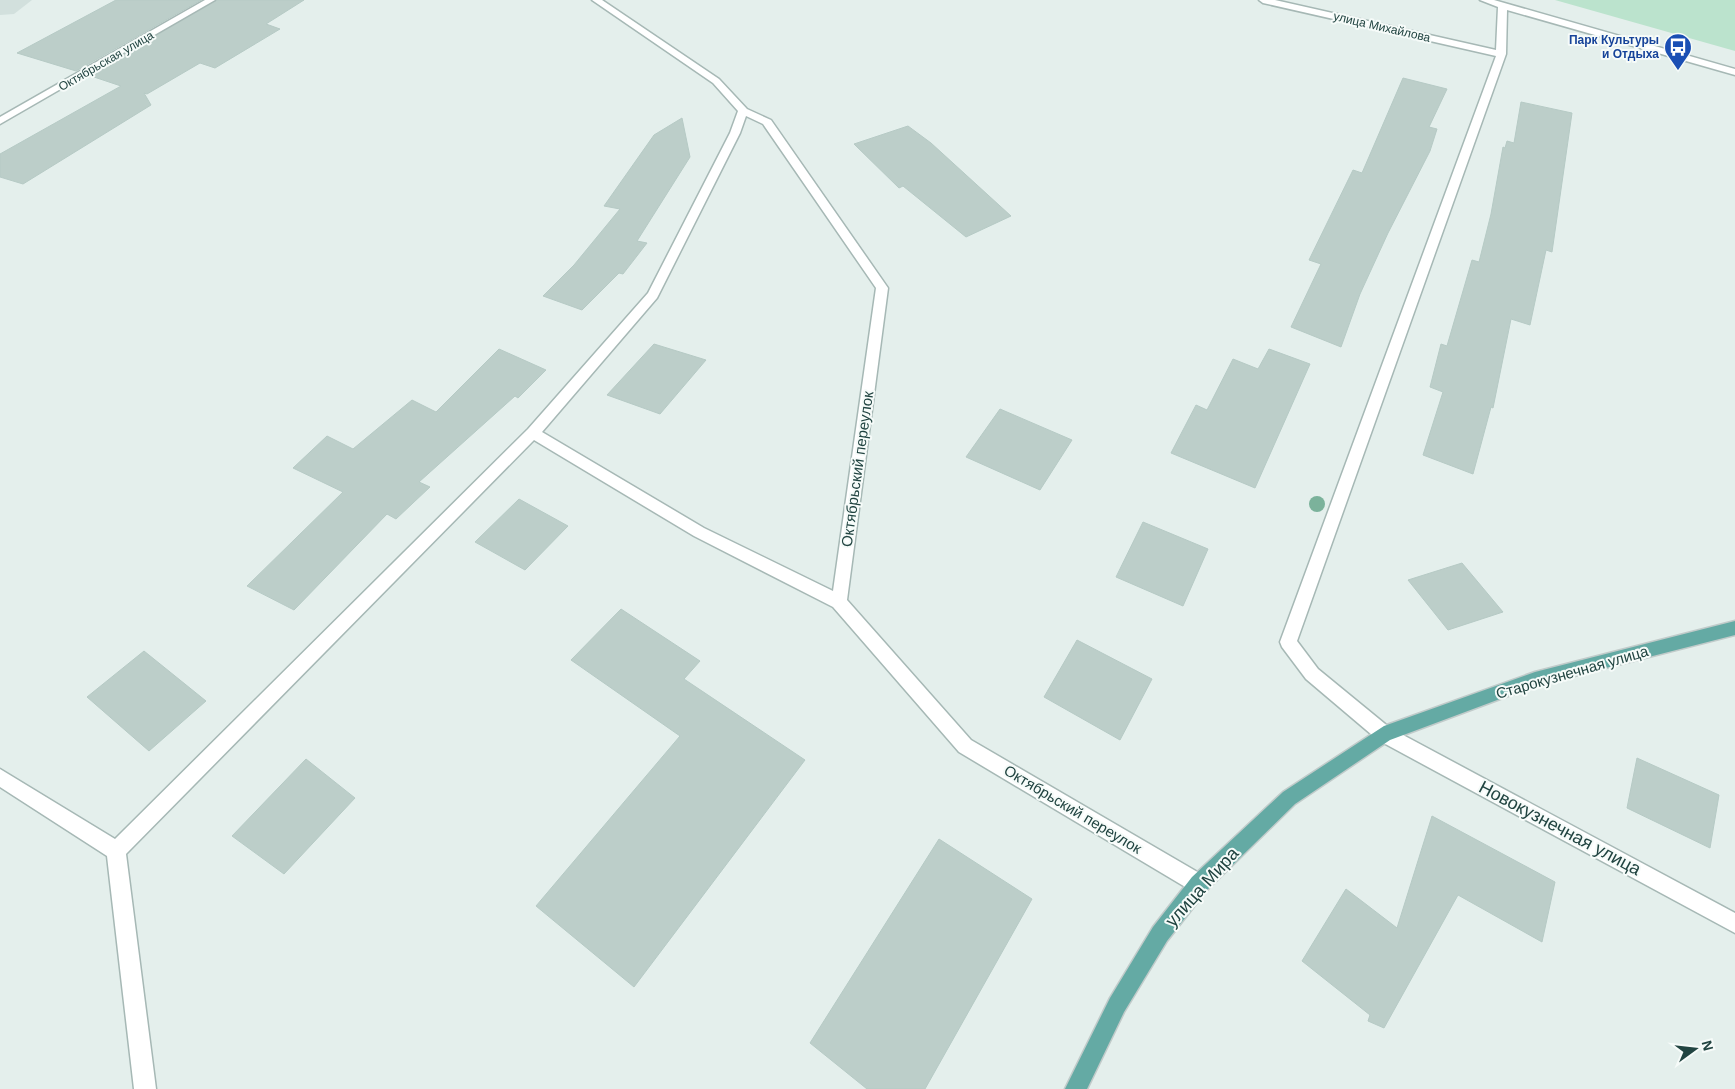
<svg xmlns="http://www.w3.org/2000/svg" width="1735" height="1089" font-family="Helvetica,sans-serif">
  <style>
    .built { fill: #d2e0dd }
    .green { fill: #bbe3cd }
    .building { fill: #bccec9; stroke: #b6cac5 }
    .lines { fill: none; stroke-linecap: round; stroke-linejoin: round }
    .minor-casing { stroke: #a6b8b5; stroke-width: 3 }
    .major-casing { stroke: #c1cbca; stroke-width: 3 }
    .minor { fill: #fff; fill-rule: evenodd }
    .major { fill: #64aaa4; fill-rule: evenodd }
    .tree { fill: #7bb29b }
    .labels { text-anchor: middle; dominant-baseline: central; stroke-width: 4; stroke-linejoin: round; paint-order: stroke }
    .far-street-label { font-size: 12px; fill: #214441; stroke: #f6fbf9 }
    .far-transit-label { font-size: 12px; font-weight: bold; fill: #164399; stroke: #f6fbf9; text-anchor: end }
    .street-label { font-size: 15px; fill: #214441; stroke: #f6fbf9 }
    .near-street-label { font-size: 18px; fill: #214441; stroke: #f6fbf9 }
  </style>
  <rect width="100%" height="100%" fill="#e4efec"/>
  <path class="built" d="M0,0h32l-18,14 -14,1z"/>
  <path class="green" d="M1555,0h180v51z"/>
  <path class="building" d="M116,0h85l-125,71 -59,-18z
    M217,0h87l-38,24 14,5 -65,39 -15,-5 -53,31 -3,-1 7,12 -128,79 -23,-7v-23l121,-68 -33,-11z
    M1403,78l44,11 -18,38 8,2 -7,22 -42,82 -28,61 -19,53 -50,-20 30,-63 -12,-4 44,-90 9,3z
    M1521,102l51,11 -20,139 -6,-2 -16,75 -19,-6 -18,89 -2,-1 -18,67 -50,-19 20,-63 -13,-5 11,-43 6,2 25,-86 7,2 12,-48 12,-67 2,1 2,-7 7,2z
    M682,118l8,39 -53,84 10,2 -24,31 -4,-1 -37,37 -39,-14 31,-31 46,-56 -16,-3 50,-71z
    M908,126l23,17 80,73 -45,21 -63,-51 -4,2 -45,-44z
    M654,344l52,16 -46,54 -53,-19z
    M499,349l47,21 -28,28 -3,-2 -96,86 11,5 -34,32 -9,-5 -93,96 -47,-24 96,-94 -50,-24 34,-32 26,13 59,-49 24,12z
    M1269,349l41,15 -55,124 -84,-35 25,-48 11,5 26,-51 25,10z
    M1000,409l72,31 -32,50 -74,-33z
    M519,499l49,27 -43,44 -50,-28z
    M1143,522l65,27 -25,57 -67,-29z
    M1462,563l41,49 -55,18 -40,-50z
    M621,609l79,52 -16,18 121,81 -171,227 -98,-81 144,-170 -109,-76z
    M1077,640l75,39 -32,61 -76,-43z
    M144,651l62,50 -57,50 -62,-54z
    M1637,758l82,37 -9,53 -83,-40z
    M306,759l49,39 -71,76 -52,-38z
    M1432,816l123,66 -13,60 -84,-47 -74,133 -16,-7 2,-6 -68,-54 44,-72 51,39z
    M939,839l93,60 -107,190h-58l-57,-46z"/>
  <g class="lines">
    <g class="minor-casing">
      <path id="minor" d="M205,0h10l-215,124v-7z
        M592,0h10l117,79 28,30 24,11 117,168 -41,312 124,140 235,137 2,7 -2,7 -7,2 -7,-2 -233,-139 -126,-145 -139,-71 -160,-96 -408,414 30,235h-22l-27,-233 -107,-69v-18l115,70 413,-410 120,-136 82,-160 8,-22 -25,-28zM746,116l17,8 113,164 -43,303 -129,-63 -162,-96 115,-134 83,-165z
        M1259,0h16l221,50 2,-43 -18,-7h14l241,69v6l-228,-65 -1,44 -209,587 21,28 72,59 345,185v20l-357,-193 -72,-61 -24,-32 -2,-5 216,-586 -233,-53z"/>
    </g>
    <g class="major-casing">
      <path id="major" d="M1735,621v14l-200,51 -145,54 -95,64 -89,87 -39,50 -43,71 -37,77h-22l45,-91 43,-71 39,-50 91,-85 101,-66 151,-54z"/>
    </g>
    <use href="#minor" class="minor"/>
    <use href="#major" class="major"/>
  </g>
  <circle class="tree" cx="1317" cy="504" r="8"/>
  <defs>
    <g id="bus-pin" transform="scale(1.4375)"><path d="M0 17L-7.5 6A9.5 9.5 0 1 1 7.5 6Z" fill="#1a4fb4" stroke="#f6fbf9"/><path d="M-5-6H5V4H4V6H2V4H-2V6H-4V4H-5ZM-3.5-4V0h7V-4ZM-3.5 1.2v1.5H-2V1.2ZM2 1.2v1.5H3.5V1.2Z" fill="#fff"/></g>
  </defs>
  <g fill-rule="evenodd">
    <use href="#bus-pin" x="1678" y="47"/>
  </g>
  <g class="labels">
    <g class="far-street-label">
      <text transform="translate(1382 27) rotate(13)">улица Михайлова</text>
      <text transform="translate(106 61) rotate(-30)">Октябрьская улица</text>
    </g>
    <g class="far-transit-label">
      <text x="1659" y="40">Парк Культуры<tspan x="1659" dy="14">и Отдыха</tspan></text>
    </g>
    <g class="street-label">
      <text transform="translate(857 469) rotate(-82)">Октябрьский переулок</text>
      <text transform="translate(1572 672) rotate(-16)">Старокузнечная улица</text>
      <text transform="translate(1073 809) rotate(31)">Октябрьский переулок</text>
    </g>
    <g class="near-street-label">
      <text transform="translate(1560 828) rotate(28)">Новокузнечная улица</text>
      <text transform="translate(1202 887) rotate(-48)">улица Мира</text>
    </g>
  </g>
  <g transform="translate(1695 1049) rotate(75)" stroke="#f6fbf9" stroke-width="4" paint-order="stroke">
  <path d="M0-4L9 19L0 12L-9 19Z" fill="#214441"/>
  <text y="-8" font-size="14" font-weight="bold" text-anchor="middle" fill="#214441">N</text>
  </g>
</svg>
